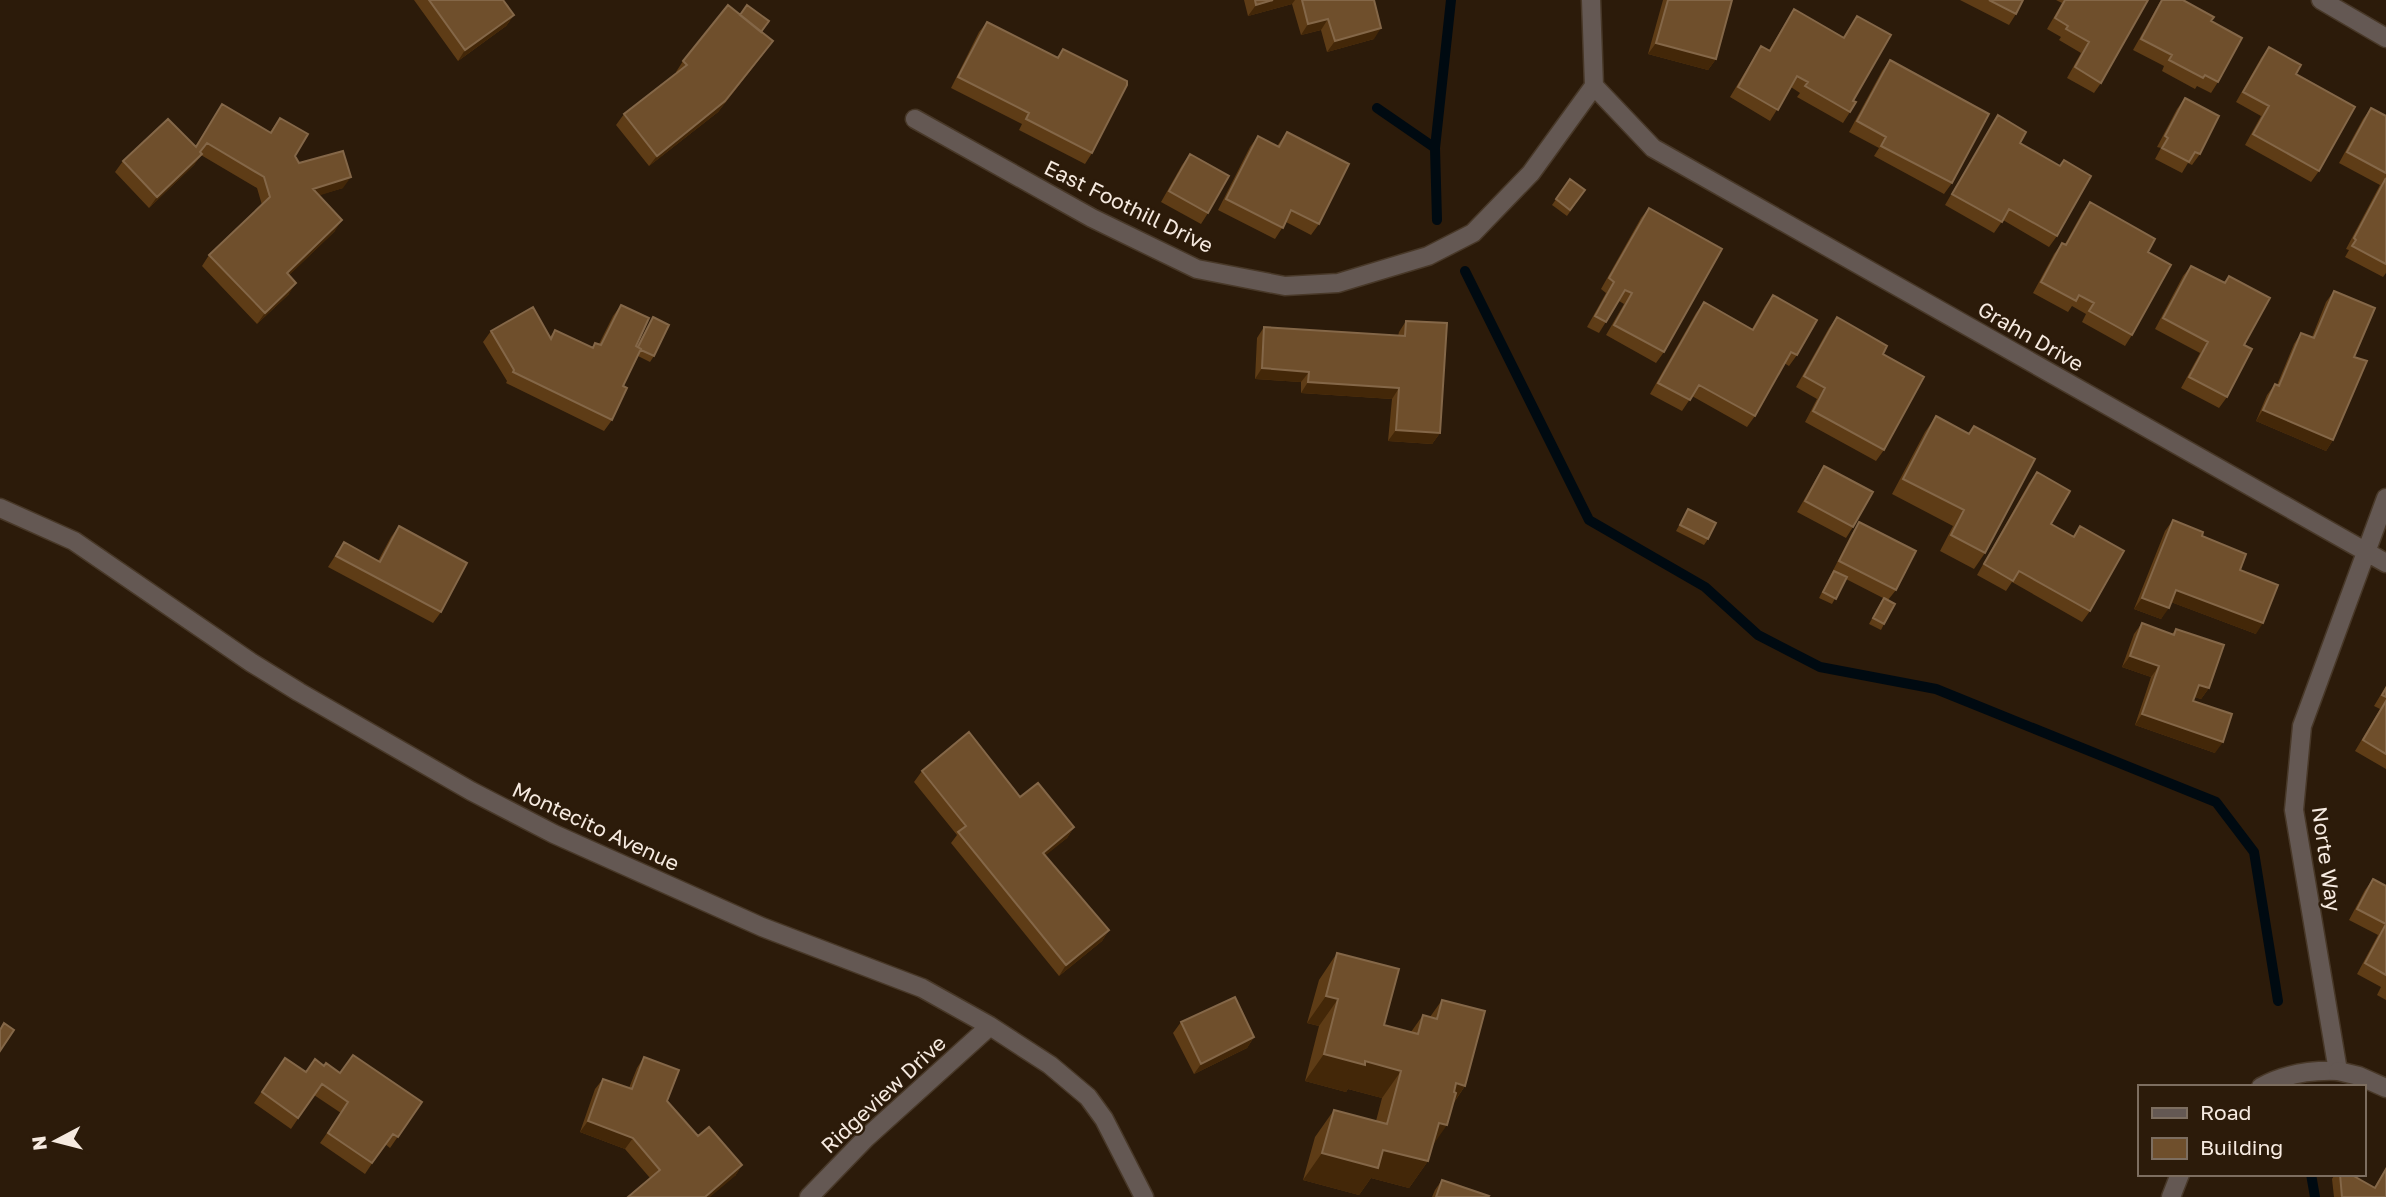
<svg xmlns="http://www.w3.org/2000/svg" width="2386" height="1197" font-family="'Golos Text',sans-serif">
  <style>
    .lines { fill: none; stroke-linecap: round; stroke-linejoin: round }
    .stream { stroke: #000a11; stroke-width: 10 }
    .minor-casing { stroke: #483828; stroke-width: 21 }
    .tertiary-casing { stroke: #483828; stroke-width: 21 }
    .minor { stroke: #645853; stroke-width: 18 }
    .tertiary { stroke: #645853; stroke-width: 18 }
    .wall { fill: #5e3c16 }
    .shaded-wall { fill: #432708 }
    .building { fill: #6f4f2c; stroke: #846748; stroke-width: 2 }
    .labels { text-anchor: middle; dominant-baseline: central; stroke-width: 5; stroke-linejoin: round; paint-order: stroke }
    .street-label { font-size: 21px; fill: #f6eae0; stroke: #2c1b0a }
  </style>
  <rect width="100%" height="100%" fill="#2c1b0a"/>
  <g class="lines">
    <path class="stream" d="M1377,108l58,40 2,72
      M1435,148l16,-148
      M1465,271l124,249 116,67 53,48 62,32 116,22 280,113 38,50 24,149
      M2311,1174l4,23"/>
    <g class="minor-casing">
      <path id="minor" d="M1591,0l3,86 59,62 733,415
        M2321,0l65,38
        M915,119l177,99 105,51 88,17 53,-3 90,-27 45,-23 58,-60 63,-87
        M0,508l74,33 178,122 47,29 172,99 83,43 208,93 160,61 68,38 60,39 38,32 16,22 40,78
        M2261,1087c23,-13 51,-17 77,-16l-44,-261 8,-84 84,-228
        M809,1197l57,-59 124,-112
        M2171,1197l9,-23"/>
    </g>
    <g class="tertiary-casing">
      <path id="tertiary" d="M2338,1071l21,5 27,12"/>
    </g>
    <use href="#minor" class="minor"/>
    <use href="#tertiary" class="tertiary"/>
  </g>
  <path class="wall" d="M414,0h89l11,15 -8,11 -48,35z
    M1244,0h130v39l-47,13 -6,-22 -20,5 -9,-31 -44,12z
    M1663,0h69l-16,59 -8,11 -60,-16z
    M1960,0h63l-7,14 -7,11z
    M2056,0h92l-47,83 -7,10 -27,-15 14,-25 -22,-13 2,-3 -14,-8 15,-26z
    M2161,0h22l28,21 7,61 -7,11 -14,-7 -2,3 -33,-18 2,-5 -31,-16z
    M1794,9l49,28 14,-21 -4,85 -3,11 -7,11 -46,-26 3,-4 -9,-6 -21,34 -40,-24 24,-40 7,-11 8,4 18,-30z
    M987,22l70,36 6,-9 29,104 -7,11 -66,-34 3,-6 -71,-36 28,-56z
    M761,32l4,20 -47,60 -69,54 -33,-41 8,-11 53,-41 -1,-1 7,-11z
    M2269,47l50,124 -8,11 -66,-37 16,-29 -25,-14 25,-44z
    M1890,60l62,123 -8,11 -70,-38 5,-8 -30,-16 33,-61z
    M2185,98l15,56 -8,11 -4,-2 -6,10 -27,-14 6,-11 -4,-1 20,-38z
    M222,104l48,28 10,-14 15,38 4,7 44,25 -24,7 16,36 -46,44v19l-32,30 -55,-58 7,-11 53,-50 -5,-17 -56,-33 -7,10 -45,43 -34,-36 8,-11 72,-14z
    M2371,108l15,8v157l-3,4 -38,-20 4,-7 -3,-1 34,-64 -41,-22 24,-44z
    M1998,115l22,28 37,93 -8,11 -46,-27 -9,13 -49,-28 46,-79z
    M1287,132l32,92 -8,11 -25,-13 -11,17 -57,-29 32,-63 8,-11 19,10z
    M1190,154l18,59 -7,11 -40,-22 21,-37z
    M1570,179l15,11 -18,26 -15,-11z
    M2090,202l58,50 -16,83 -7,11 -43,-24 4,-8 -14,-8 -4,6 -35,-19 21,-39 8,-11 3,1 17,-31z
    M1649,208l15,144 -8,11 -50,-28 18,-31 -5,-3 -20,32 -12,-6 19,-34 -5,-4 40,-71z
    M2191,266l33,17 5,-7 15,69 -17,52 -8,11 -38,-20 19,-35 -45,-24 28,-53z
    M2334,291l20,66 -21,83 -7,11 -70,-30 11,-26 8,-11 2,1 17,-41 7,-11 11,4 14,-35z
    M1773,295l24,60 -8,11 -5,-3 -29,53 -8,11 -55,-31 -10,15 -32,-17 46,-81 8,-11 48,27 13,-23z
    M621,305l16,41 16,-29 1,39 -4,6 -12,-6 -15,30 -11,34 -8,11 -98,-48 1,-2 -24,-39 8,-11 59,6 5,-7 37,18 3,-5 4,1 14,-28z
    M1837,317l46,37 1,96 -8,11 -71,-39 12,-23 -21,-12 33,-59z
    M1406,321l34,112 -8,11 -44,-3 4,-42 -91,-6v-11l-46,-3 2,-41 7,-11 134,9 1,-4z
    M1936,416l33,18 5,-8 11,127 -11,16 -34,-18 13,-25 -61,-32 33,-62z
    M1824,466l29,61 -7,11 -49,-26 20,-35z
    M2037,472l14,52 22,12 7,-10 10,85 -8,11 -70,-40 -6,9 -29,-16 52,-92z
    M1688,509l20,30 -4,6 -28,-14z
    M2173,520l29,16 38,34 16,64 -85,-32 -10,17 -27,-10 31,-78z
    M1859,522l37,68 -8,10 -4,24 -3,6 -12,-6 14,-26 -37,-19 -14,25 -13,-6 33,-65z
    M399,526l42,86 -8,11 -105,-56 16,-25 34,19 13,-24z
    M2142,623l30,11 4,-5 33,59 -8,11 -6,-2 -2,4 22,52 -80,-28 16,-48 -29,-10 12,-33z
    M2386,686v83l-31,-18 25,-42 -6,-3z
    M922,771l98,26 54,30 -7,11 -22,17 64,75 -7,11 -43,35 -108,-133 6,-8 -43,-53z
    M2373,879l13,7v114l-9,-5 4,-8 -24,-13 21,-39 -29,-15 16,-30z
    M1337,953l47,72 27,7 12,-17 7,2 12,-17 23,86 -12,18 -20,41 -5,16 -19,27 -38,-10 -12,17 -56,-15 12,-43 19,-27 42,11 6,-23 -34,-9 -2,3 -41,-11 14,-55 -12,-3 12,-43z
    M1181,1022l73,15 -7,11 -53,26 -21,-41z
    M644,1057l23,44 31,35 44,29 -7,11 -85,2 -25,-29 -45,-17 15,-43 8,-10 26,9 8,-20z
    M285,1058l21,14 18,-6 16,7 82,29 -32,46 -5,-4 -20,30 -45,-31 21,-30 -27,-18 -23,34 -37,-26z
    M2386,1168v29h-52l-2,-18 3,-5h15l24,14z
    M1442,1180l46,17h-56l3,-7z"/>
  <path class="shaded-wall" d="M1273,0h22l-3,4 -44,12 8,-11z
    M514,15l-8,11 -48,35 7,-11z
    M1328,19l-7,11 -20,5 7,-11z
    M1381,28l-7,11 -47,13 8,-11z
    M773,41l-55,71 -69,54 8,-10z
    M1656,43l60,16 -8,11 -60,-16z
    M202,154l-8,11 -45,43 8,-11z
    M351,177l-8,11 -38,12 8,-11z
    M342,220l-7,11 -55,53 7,-11z
    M296,283l-7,11 -32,30 8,-11z
    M1262,368l47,4 -8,10 -46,-3z
    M1308,382l91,6 -7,11 -91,-6z
    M2263,410l70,30 -7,11 -70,-30z
    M1396,430l44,3 -8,11 -44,-3z
    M2176,590l87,33 -7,11 -88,-33z
    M2142,598l27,10 -8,11 -27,-10z
    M2130,656l29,10 -8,11 -29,-10z
    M2199,685l10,3 -8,11 -10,-3z
    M2142,714l81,28 -8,11 -80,-28z
    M1074,827l-7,11 -32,26 8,-11z
    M1109,930l-7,11 -43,35 7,-11z
    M1326,996l12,3 -19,27 -12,-3z
    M1254,1037l-7,11 -53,26 7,-10z
    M1324,1054l41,7 36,10 -19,27 -34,-9 -2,3 -41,-11z
    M1456,1083l9,3 -19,27z
    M588,1121l45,17 -8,11 -45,-17z
    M1439,1123l8,2 -19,27z
    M1383,1150l45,11 -19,27 -38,-10 -12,17 -56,-15 19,-27z
    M742,1165l-7,11 -25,21h-5z"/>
  <path class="building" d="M429,0h74l11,15 -49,35z
    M1255,0h18l-17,5z
    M1302,0h72l7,28 -46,13 -7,-22 -20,5z
    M1668,0h64l-16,59 -60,-16z
    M1989,0h34l-7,14z
    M2065,0h83l-47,83 -26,-16 14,-25 -23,-13 2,-3 -13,-8z
    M2162,0h21l31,17 -3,4 31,17 -24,44 -13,-7 -2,3 -34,-18 3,-5 -31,-16z
    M728,5l45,36 -48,60 -68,55 -33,-42 63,-49 -4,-4z
    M747,5l22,16 -8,11 -21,-17z
    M1794,9l50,29 13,-22 34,19 -38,66 3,1 -6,10 -45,-26 3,-4 -11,-6 -19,34 -40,-23 23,-41 9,5z
    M987,22l71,36 5,-9 64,32v4l-35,68 -66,-34 3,-6 -71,-36z
    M2269,47l32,18 -5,9 59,33 -36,64 -66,-37 16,-28 -26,-14z
    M1890,60l99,54 -37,69 -71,-37 5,-9 -29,-16z
    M2185,98l34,18 -19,38 -5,-2 -6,10 -27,-14 6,-10 -3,-2z
    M222,104l49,29 9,-15 28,16 -13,22 4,7 44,-12 8,26 -38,12 29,31 -55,53 9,10 -31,30 -56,-58 61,-58 -6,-20 -57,-34 -7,9 2,2 -45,43 -34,-36 45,-42 28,28z
    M2371,108l15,8v57l-39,-21z
    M1998,115l28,17 -6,11 40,23 4,-6 27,16 -34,60 -48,-27 -7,13 -50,-28z
    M1287,132l62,32 -30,60 -28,-14 -8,18 -57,-29 32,-63 21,11z
    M1190,154l39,22 -21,37 -39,-22z
    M2386,178v86l-34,-18 4,-6 -2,-2z
    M1570,179l15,11 -15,20 -14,-11z
    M2090,202l65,37 -7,13 23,13 -39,70 -43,-24 5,-8 -15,-8 -3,6 -35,-19 21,-39 4,2z
    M1649,208l73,41 -58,103 -50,-27 18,-32 -7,-3 -19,32 -11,-6 19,-34 -5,-4z
    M2191,266l34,17 4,-7 41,22 -26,47 8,4 -25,48 -38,-20 19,-35 -45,-24z
    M2334,291l41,17 -21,49 13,4 -34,79 -70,-30 12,-26 4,2 22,-53 13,5z
    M1773,295l44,25 -20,35 -6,-3 -36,64 -56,-31 -9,15 -32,-17 46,-81 49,28z
    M621,305l28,13 -13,28 5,3 -18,37 4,2 -15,32 -99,-48 1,-2 -23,-39 42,-24 18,32 4,-9 38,18 2,-5 6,2z
    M653,317l16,8 -15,31 -13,-6v-1l-3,-2z
    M1837,317l50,29 -4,8 41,23 -40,73 -71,-39 12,-23 -21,-12z
    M1406,321l41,2 -7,110 -44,-3 3,-42 -91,-6 1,-10 -47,-4 2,-41 141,9z
    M1936,416l33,18 5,-8 61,33 -50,94 -34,-18 13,-25 -61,-31z
    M1824,466l49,26 -20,35 -48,-26z
    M2037,472l33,19 -19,33 23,13 6,-11 44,25 -34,60 -71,-40 -6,10 -29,-17z
    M1688,509l28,14 -8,16 -28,-14z
    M2173,520l30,12 -1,4 44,18 -6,16 38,15 -15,38 -87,-33 -7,18 -27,-10z
    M1859,522l57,29 -20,39 -57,-29z
    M399,526l68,37 -26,49 -105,-56 8,-14 36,20z
    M1834,571l13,6 -11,22 -13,-7z
    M1884,598l11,6 -11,20 -11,-6z
    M2142,623l32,12 2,-6 48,16 -15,43 -10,-3 -6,16 39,13 -9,28 -81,-28 17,-48 -29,-10z
    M2386,688v9l-4,-2z
    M2386,701v53l-23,-14z
    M969,732l51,65 18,-14 36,44 -31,26 66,77 -43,35 -108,-133 8,-6 -44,-55z
    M2373,879l13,7v89l-21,-12 21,-39 -29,-15z
    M1337,953l62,16 -15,56 34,9 5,-19 14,4 5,-19 43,11 -20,75 -9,-3 -2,9 2,1 -9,32 -8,-2 -11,38 -45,-11 -5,18 -56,-15 12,-43 53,14 14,-53 -36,-10v4l-41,-11 14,-55 -12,-3z
    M1235,997l19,40 -53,27 -20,-42z
    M4,1023l10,7 -14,21v-21z
    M353,1055l69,47 -24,35 -5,-3 -21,29 -44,-30 20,-31 -26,-18 -24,34 -36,-26 23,-34 21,14 9,-13 9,7 2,-3 14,10z
    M644,1057l35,13 -12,31 31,35 11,-9 33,38 -37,32h-77l32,-27 -27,-32 -45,-17 15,-42 29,10z
    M2386,1169v28h-44l-2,-23h10l25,14z
    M1442,1180l47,16 -1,1h-52z"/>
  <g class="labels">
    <g class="street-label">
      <text transform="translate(1129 206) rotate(26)">East Foothill Drive</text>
      <text transform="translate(2031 336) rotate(30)">Grahn Drive</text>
      <text transform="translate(596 826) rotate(25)">Montecito Avenue</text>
      <text transform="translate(2327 859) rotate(82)">Norte Way</text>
      <text transform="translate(883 1094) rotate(-43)">Ridgeview Drive</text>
    </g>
  </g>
  <rect x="2138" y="1085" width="228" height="91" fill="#2c1b0a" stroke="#7d6e60" stroke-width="2"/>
  <rect x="2152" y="1108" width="35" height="10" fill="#645853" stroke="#7d6e60" stroke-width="2"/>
  <text x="2200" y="1120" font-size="21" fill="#f6eae0">Road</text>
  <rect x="2152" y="1138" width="35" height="21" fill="#6f4f2c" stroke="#7d6e60" stroke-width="2"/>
  <text x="2200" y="1155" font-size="21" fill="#f6eae0">Building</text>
  <g transform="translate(56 1141) rotate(263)" stroke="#2c1b0a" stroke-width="5" paint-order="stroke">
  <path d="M0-5L12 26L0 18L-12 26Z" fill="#f6eae0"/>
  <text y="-10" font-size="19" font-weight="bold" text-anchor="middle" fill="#f6eae0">N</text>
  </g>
</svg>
